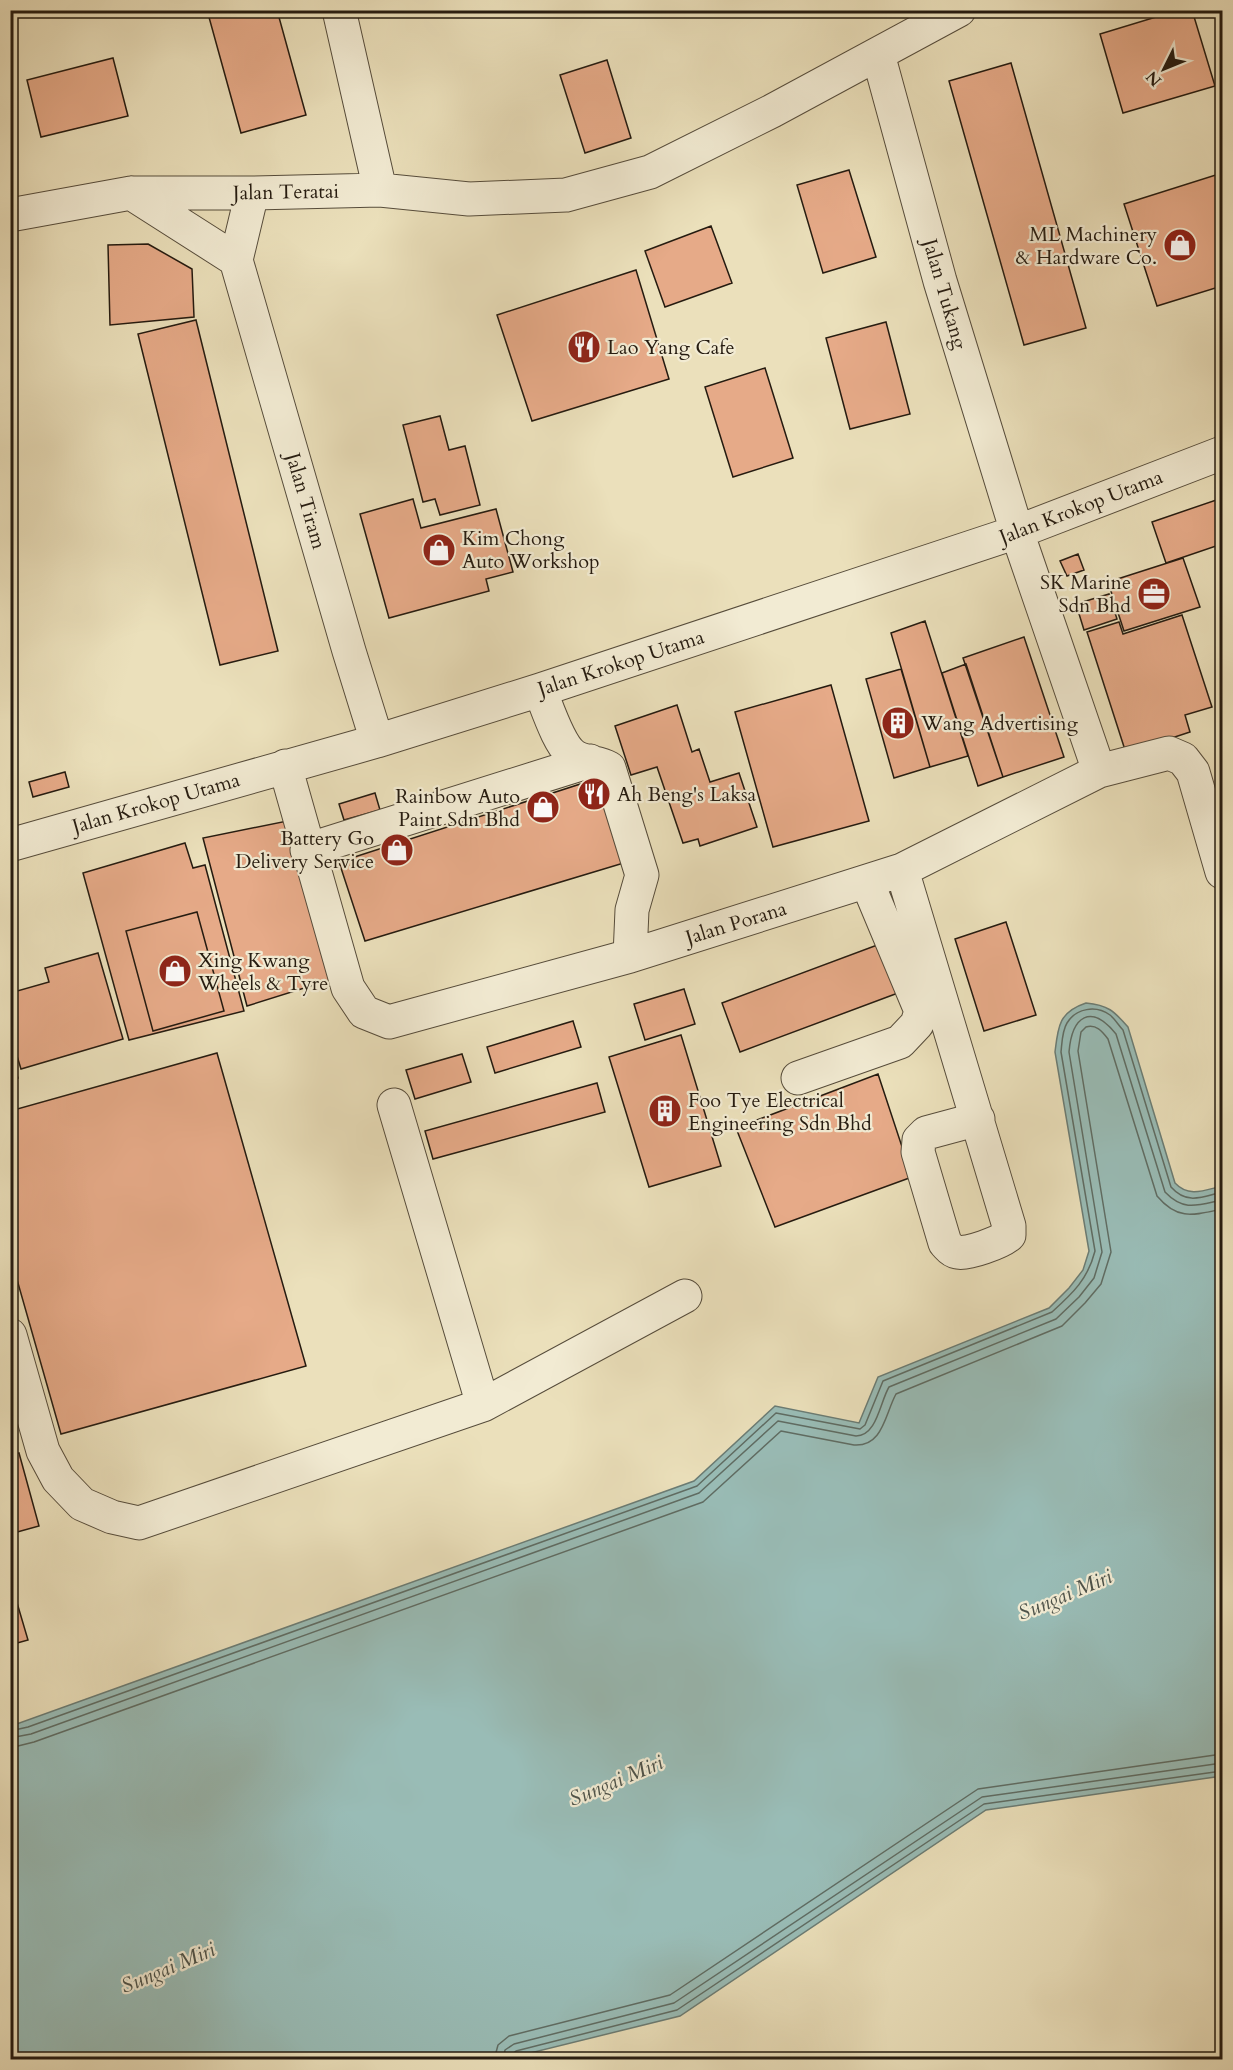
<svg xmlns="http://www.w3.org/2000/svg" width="1233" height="2070" font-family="Cardo,serif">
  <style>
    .water { fill: #99bcb6; stroke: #6b7c74; stroke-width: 1.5 }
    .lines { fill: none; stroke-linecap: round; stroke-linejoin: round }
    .shore { stroke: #5f6c63; stroke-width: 1.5 }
    .building { fill: #e6aa88; stroke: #251b10; stroke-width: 1.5 }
    .minor-casing { stroke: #564c3b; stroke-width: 35 }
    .minor { stroke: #f2ebd3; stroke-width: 33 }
    .labels { text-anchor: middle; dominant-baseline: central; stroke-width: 4.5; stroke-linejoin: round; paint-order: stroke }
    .street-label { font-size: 20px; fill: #251b10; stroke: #f2ebd3 }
    .poi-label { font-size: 20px; fill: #251b10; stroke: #f2ebd3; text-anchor: start }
    .water-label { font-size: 21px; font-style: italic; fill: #4e534a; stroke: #f2ebd3 }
  </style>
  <rect width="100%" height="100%" fill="#ebe0bb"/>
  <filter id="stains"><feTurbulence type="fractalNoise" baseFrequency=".00333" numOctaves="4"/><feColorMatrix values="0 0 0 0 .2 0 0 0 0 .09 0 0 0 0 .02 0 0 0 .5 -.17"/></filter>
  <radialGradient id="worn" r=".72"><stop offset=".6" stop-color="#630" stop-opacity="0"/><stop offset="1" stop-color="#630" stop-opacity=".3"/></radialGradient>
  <path class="water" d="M1086,1003c22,2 28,8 42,24l47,156c14,15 30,7 47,3v590l-236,34 -306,206 -174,43h-495v-333l683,-245 81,-75 84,17 19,-46 171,-69 20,-20 14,-18 6,-19 -34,-199c3,-26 4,-40 31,-49z"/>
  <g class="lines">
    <path class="shore" d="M10,1731l18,-4 669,-241 79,-73 84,16 5,-4 18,-44 169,-69c21,-19 36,-33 43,-61l-34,-199c1,-9 1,-21 6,-29 9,-15 29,-18 43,-8 5,4 9,11 13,15l48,157c16,18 31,10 51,5
      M10,1738l21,-4 668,-241 79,-72 78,15c21,0 24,-34 33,-49l167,-68 23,-22 15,-19 8,-26 -33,-200c3,-36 22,-49 47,-18l49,158c19,20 33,13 57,8
      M10,1748l24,-6 669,-240 78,-71 73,14c29,2 31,-31 42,-51l166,-68 23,-23 16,-19 10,-32 -33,-201 3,-19 5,-5c10,-3 16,4 22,12l49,157c21,25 37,19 65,13
      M494,2060l4,-15 11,-9 161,-41 308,-206 244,-35
      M503,2060l2,-10 9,-6 160,-41 308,-206 240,-34
      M511,2060l1,-6 4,-3 161,-41 307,-206 238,-33"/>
  </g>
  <path class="building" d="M207,10h70l29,105 -65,18z
    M1179,10h13l23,76 -92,27 -23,-79z
    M113,58l15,58 -87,21 -14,-57z
    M607,60l24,78 -46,15 -25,-78z
    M1011,63l75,265 -62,17 -75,-264z
    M849,170l27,87 -53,16 -26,-88z
    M1222,173v113l-65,20 -33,-102z
    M711,226l21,57 -67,24 -20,-56z
    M148,244l44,25 2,48 -84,8 -2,-80z
    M636,270l33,109 -137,42 -35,-106z
    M196,320l82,331 -58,14 -82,-331z
    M886,322l24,92 -60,15 -24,-91z
    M765,368l28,90 -60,19 -28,-90z
    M440,416l9,34 16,-4 15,59 -40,10 -5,-16 -12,3 -20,-77z
    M1222,498v46l-56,19 -14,-41z
    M413,499l8,29 75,-19 17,63 -27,7 3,12 -100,27 -29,-104z
    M1078,554l6,16 -17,6 -7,-15z
    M1183,558l17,49 -76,24 -16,-49z
    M1109,594l8,25 -33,11 -8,-26z
    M1182,615l30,92 -27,8 5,17 -64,21 -39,-121 32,-10 4,12z
    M925,621l43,135 -38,11 -39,-134z
    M1024,637l40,120 -61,20 -40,-119z
    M966,664l37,113 -25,9 -36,-113z
    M901,669l29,98 -36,11 -28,-99z
    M831,685l38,136 -96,26 -38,-135z
    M677,705l15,47 7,-3 11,33 29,-9 18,54 -57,19 -2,-7 -15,4 -26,-76 -26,8 -16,-49z
    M65,772l4,15 -36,10 -4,-15z
    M602,777l25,85 -262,79 -26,-79z
    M375,793l5,17 -36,10 -5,-16z
    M287,821l46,158 -86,27 -44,-168z
    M185,843l8,25 12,-3 39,146 -115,29 -46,-167z
    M197,912l27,99 -71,20 -27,-100z
    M1006,922l30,93 -52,16 -29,-92z
    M888,941l18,49 -166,62 -18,-49z
    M98,953l25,86 -102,30 -11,-36v-40l39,-11 -4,-14z
    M684,989l11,35 -50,16 -11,-36z
    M573,1021l8,26 -86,26 -8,-26z
    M681,1035l40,131 -72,21 -40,-130z
    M217,1053l89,313 -245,68 -51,-179v-144z
    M10,1054l8,24 -8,2z
    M462,1054l9,28 -56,17 -9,-29z
    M878,1074l34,103 -137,50 -39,-99z
    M597,1083l8,29 -172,47 -8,-28z
    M10,1451l2,4 7,-2 20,73 -29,8z
    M10,1579l18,61 -18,5z"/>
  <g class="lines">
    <g class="minor-casing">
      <path id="minor" d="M380,190l89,9 97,-4 84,-23 122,-61 187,-101
        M131,193l105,67
        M252,193l-16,67 113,391 28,90
        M10,215l121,-22h121l128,-3 -41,-180
        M540,690c7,17 19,56 34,66 11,7 24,6 35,12l33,107 -10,35 -2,46
        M285,766l63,222 16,24 25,10 241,-66 272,-86 197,-99 -82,-239 -77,-251 -62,-227
        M1099,771l70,-18 14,6 10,13 29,100
        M10,845l367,-104 163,-51 477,-158 205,-79
        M307,850l283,-89
        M902,870l107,356v9c-8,7 -42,20 -52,17 -6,-1 -8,-5 -12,-9l-27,-91 1,-12 7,-7 52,-14
        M798,1078l102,-36 17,-18 4,-13 -54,-129
        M10,1335l33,116 15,28 24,25 30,13 27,6 344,-118 -89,-300
        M483,1405l202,-109"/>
    </g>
    <use href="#minor" class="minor"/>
  </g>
  <defs>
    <g id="shop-disc" transform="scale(1.725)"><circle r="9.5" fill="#8f2418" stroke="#f2ebd3"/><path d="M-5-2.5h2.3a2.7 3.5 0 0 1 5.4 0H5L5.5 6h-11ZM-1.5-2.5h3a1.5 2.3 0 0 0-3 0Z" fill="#fff"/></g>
    <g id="restaurant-disc" transform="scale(1.725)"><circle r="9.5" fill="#8f2418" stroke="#f2ebd3"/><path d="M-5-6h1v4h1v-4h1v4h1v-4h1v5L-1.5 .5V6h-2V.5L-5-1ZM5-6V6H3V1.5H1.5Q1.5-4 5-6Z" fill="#fff"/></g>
    <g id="office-disc" transform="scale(1.725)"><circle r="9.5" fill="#8f2418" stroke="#f2ebd3"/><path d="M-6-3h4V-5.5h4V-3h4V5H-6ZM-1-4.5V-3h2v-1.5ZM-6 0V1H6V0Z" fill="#fff"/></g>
    <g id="building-disc" transform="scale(1.725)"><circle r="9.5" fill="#8f2418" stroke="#f2ebd3"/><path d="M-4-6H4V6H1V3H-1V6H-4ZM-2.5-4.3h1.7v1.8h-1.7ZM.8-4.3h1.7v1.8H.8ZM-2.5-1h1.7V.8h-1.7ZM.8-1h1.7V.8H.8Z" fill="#fff"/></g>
  </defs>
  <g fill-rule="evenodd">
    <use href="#shop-disc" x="1180" y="245"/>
    <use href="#restaurant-disc" x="584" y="347"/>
    <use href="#shop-disc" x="439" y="550"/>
    <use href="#office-disc" x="1154" y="594"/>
    <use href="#building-disc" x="898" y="723"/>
    <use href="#restaurant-disc" x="594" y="794"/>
    <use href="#shop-disc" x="543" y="807"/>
    <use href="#shop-disc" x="397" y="850"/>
    <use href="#shop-disc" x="175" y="971"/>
    <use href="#building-disc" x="665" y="1111"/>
  </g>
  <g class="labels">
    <g class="street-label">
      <text transform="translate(286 192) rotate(-1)">Jalan Teratai</text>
      <text transform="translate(945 294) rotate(74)">Jalan Tukang</text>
      <text transform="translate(306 501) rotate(74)">Jalan Tiram</text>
      <text transform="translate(1081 507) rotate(-21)">Jalan Krokop Utama</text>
      <text transform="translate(621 663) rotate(-18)">Jalan Krokop Utama</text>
      <text transform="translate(156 803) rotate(-16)">Jalan Krokop Utama</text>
      <text transform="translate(736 923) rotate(-17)">Jalan Porana</text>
    </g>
    <g class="poi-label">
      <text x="1157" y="234" text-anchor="end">ML Machinery<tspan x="1157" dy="23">&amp; Hardware Co.</tspan></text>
      <text x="607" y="347">Lao Yang Cafe</text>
      <text x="462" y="538">Kim Chong<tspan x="462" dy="23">Auto Workshop</tspan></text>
      <text x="1131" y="582" text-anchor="end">SK Marine<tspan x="1131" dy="23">Sdn Bhd</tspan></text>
      <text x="921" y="723">Wang Advertising</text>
      <text x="617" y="794">Ah Beng's Laksa</text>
      <text x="520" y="796" text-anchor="end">Rainbow Auto<tspan x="520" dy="23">Paint Sdn Bhd</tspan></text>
      <text x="374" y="838" text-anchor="end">Battery Go<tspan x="374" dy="23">Delivery Service</tspan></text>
      <text x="198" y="960">Xing Kwang<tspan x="198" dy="23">Wheels &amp; Tyre</tspan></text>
      <text x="688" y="1100">Foo Tye Electrical<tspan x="688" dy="23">Engineering Sdn Bhd</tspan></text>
    </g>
    <g class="water-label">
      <text transform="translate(1065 1595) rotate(-23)">Sungai Miri</text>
      <text transform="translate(616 1781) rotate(-23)">Sungai Miri</text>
      <text transform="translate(168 1968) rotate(-23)">Sungai Miri</text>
    </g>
  </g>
  <rect width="1233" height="2070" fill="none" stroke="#ebe0bb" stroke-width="36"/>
  <rect x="12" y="12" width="1209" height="2046" fill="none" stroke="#251b10" stroke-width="3"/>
  <rect x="18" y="18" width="1197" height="2034" fill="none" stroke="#251b10" stroke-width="1.5"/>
  <g transform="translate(1164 69) rotate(227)" stroke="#f2ebd3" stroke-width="4.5" paint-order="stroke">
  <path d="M0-4.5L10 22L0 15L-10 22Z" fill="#251b10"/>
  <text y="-9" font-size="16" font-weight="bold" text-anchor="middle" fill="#251b10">N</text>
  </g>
  <rect width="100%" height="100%" filter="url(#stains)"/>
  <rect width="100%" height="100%" fill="url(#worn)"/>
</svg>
